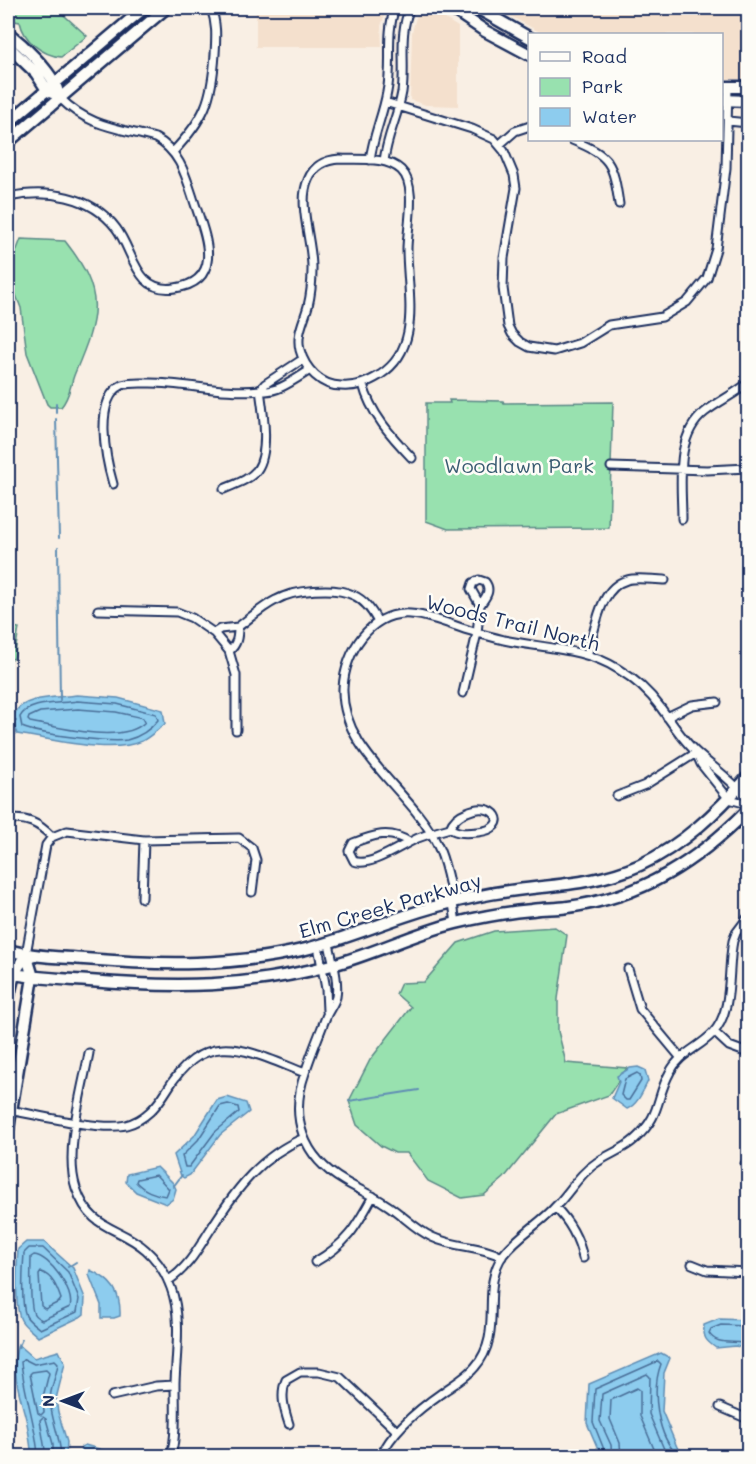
<svg xmlns="http://www.w3.org/2000/svg" width="756" height="1464" font-family="Mali,sans-serif">
  <style>
    .built { fill: #f4e0cd }
    .green { fill: #98e1af; stroke: #5a8886; stroke-width: 1.5 }
    .water { fill: #8dccee; stroke: #5f8db4; stroke-width: 1.5 }
    .lines { fill: none; stroke-linecap: round; stroke-linejoin: round }
    .shore { stroke: #496e98; stroke-width: 1.5 }
    .stream { stroke: #5f8db4; stroke-width: 2 }
    .street-casing { stroke: #1b2f5e; stroke-width: 11 }
    .secondary-casing { stroke: #1b2f5e; stroke-width: 15 }
    .street { stroke: #fdfcf7; stroke-width: 7 }
    .secondary { stroke: #fdfcf7; stroke-width: 10 }
    .labels { text-anchor: middle; dominant-baseline: central; stroke-width: 5; stroke-linejoin: round; paint-order: stroke }
    .park-label { font-size: 20px; fill: #3a5c72; stroke: #fdfcf7 }
    .street-label { font-size: 20px; fill: #1b2f5e; stroke: #fdfcf7 }
  </style>
  <rect width="100%" height="100%" fill="#f9efe4"/>
  <filter id="ink" filterUnits="userSpaceOnUse"><feTurbulence type="fractalNoise" baseFrequency=".0167" numOctaves="2"/><feDisplacementMap in="SourceGraphic" scale="12" xChannelSelector="R" yChannelSelector="G"/><feConvolveMatrix kernelMatrix="1 2 1 2 8 2 1 2 1" color-interpolation-filters="sRGB"/></filter>
  <g filter="url(#ink)">
    <path class="built" d="M256,8h131l-6,18 1,21h-126z
      M423,8h5l30,19v79l-32,-1 -16,-5 2,-68 6,-22z
      M496,8h252v71h-26v-45h-179z"/>
    <path class="green" d="M8,8h48l31,28 -26,21c-19,-2 -37,-16 -41,-35l-12,-2z
      M21,239l44,2c41,52 34,75 10,132 -5,12 -5,24 -14,34h-11l-3,-3 -20,-51 -6,-45 -9,-23 -3,-15z
      M449,400l54,1 1,2 109,-1 -4,126 -161,1 -22,-8v-118h24z
      M8,626l11,2 -5,31 -6,-1z
      M555,927l12,8 -9,64v32l8,32 61,5 -18,27 -53,19 -52,64 -20,17 -22,3 -34,-17 -21,-28h-12l-14,-7 -24,-21 -8,-24 21,-41 41,-53 -15,-13 5,-11 23,-1 34,-39 36,-12z"/>
    <path class="water" d="M77,695l41,3 45,12 2,14c-7,5 -15,13 -23,17 -32,14 -90,-2 -125,-7 -2,-6 -5,-13 -3,-19 7,-20 46,-17 63,-20z
      M638,1067l7,3 3,11c-5,10 -10,23 -21,28l-15,-11 7,-16 -2,-6 13,-8z
      M227,1097l19,6 3,9 -29,23 -30,40 -6,3 -3,-2 -7,-21 20,-19 23,-36z
      M157,1167l16,16 3,6 -3,10 -7,5 -30,-12 -10,-10 1,-8z
      M26,1242h18l29,26 12,30 -1,16 -4,3 -42,20c-5,-5 -14,-11 -17,-17 -7,-13 -4,-56 -3,-71z
      M90,1270c22,10 31,22 30,46l-6,2h-13v-13l-12,-30z
      M719,1319l29,1v30l-12,-4 -20,2c-10,-7 -13,-10 -12,-23z
      M18,1344l16,14 25,-7 6,12 -9,36 2,13 9,30 -1,14h-34c-2,-12 -3,-25 -6,-37 -6,-24 -16,-50 -8,-75z
      M661,1353l9,5 -6,15 -2,38 15,36 12,9h-90l-1,-7 -11,-26 2,-39z
      M85,1445l24,7 4,4h-33l1,-9z"/>
    <g class="lines">
      <path class="shore" d="M77,701l40,3 39,10 2,6c-8,10 -19,17 -31,20 -16,3 -91,-6 -105,-13l-2,-10c8,-16 40,-13 57,-16z
        M78,709l38,3 27,6 2,4c-22,23 -86,5 -115,0l-2,-2 1,-3 11,-5z
        M637,1073l3,2 1,6 -12,19h-3l-5,-5 4,-16z
        M228,1104l10,3 1,5 -24,20 -26,35h-4l-3,-11 16,-16 22,-34z
        M156,1175l13,14 -3,7c-11,-1 -23,-6 -30,-14l1,-3z
        M29,1248h14l25,24 11,27 -2,13 -37,17c-4,-3 -11,-8 -14,-13 -5,-12 -3,-49 -2,-63z
        M34,1255c16,1 41,37 36,52l-28,13c-2,-1 -7,-4 -8,-6 -5,-8 -3,-46 -3,-57z
        M41,1272c12,4 16,16 20,27l-2,3 -14,7 -4,-3 -2,-31z
        M748,1326l-27,-1 -10,4 -2,4c7,13 25,7 39,11
        M46,1370l3,3 -6,24 1,15 -3,3 -3,-2 -8,-39 2,-2z
        M38,1456c-2,-32 -14,-62 -17,-94l3,-3 10,5 21,-4 3,3c-1,12 -8,25 -8,37 1,20 10,35 11,56
        M46,1456l-6,-36 3,-3 3,2 7,25v12
        M605,1456l-2,-9 -10,-25 2,-33 63,-28 3,3c-10,26 -4,74 18,92
        M612,1456l-1,-11 -11,-24 2,-27 45,-20 3,3 -1,37 18,42
        M621,1456l-1,-13 -10,-24 1,-19 26,-12 3,2v26l17,40"/>
      <path class="stream" d="M56,403v9
        M56,419l3,119
        M58,547l2,153
        M8,721h8
        M349,1101l70,-11
        M173,1187l9,-12
        M68,1267l8,-5
        M18,1348l4,-9"/>
      <g class="street-casing">
        <path id="street" d="M385,102l87,27 22,10 10,12 10,24 2,13 -12,70 -1,30 5,38 4,8 8,8 9,5 25,4 26,-8 29,-18 53,-8 25,-15 20,-24 9,-29 10,-81 2,-81
          M728,121l20,2
          M572,140c39,16 41,23 47,64
          M499,145l16,-14 15,-5
          M173,152c32,-34 39,-52 42,-98 1,-17 2,-30 -4,-46
          M340,159c19,1 46,-3 61,11 17,16 6,58 6,79 0,44 16,98 -27,126 -13,8 -24,12 -39,11 -20,0 -36,-17 -41,-36 -4,-16 4,-29 8,-44 3,-12 4,-24 4,-36 1,-27 -15,-66 -4,-90 6,-15 17,-20 32,-21z
          M370,160c3,-24 13,-45 17,-68 6,-28 -2,-57 8,-84
          M384,161c3,-25 14,-45 18,-69 4,-28 -4,-58 8,-84
          M8,197c38,-8 83,-2 108,31 18,23 19,66 59,60 49,-7 31,-51 21,-81 -9,-26 -14,-55 -41,-69 -37,-10 -66,-11 -95,-40
          M363,384c7,29 29,53 49,74
          M260,390l5,-6 38,-25
          M611,467l96,3 41,-2
          M113,484c-7,-24 -20,-85 9,-99 8,-3 19,-2 28,-2 37,0 73,11 110,7 15,5 37,-12 50,-20
          M224,489c11,-5 25,-9 33,-19 13,-18 6,-59 3,-80
          M682,519c0,-35 -8,-83 23,-107 14,-11 30,-18 43,-29
          M98,610l79,2 15,6 22,15
          M238,627c12,-9 24,-20 38,-27 17,-10 59,-14 77,-5 12,5 19,16 25,27
          M238,627c0,10 -1,18 -9,24l-15,-18 6,-4z
          M229,651l7,24v55
          M587,655c9,-24 11,-67 40,-75 11,-3 26,0 38,0
          M463,693l14,-60 3,-28 -9,-16 2,-6 6,-3 6,2c7,9 0,16 -5,23
          M667,717l25,-12 25,-3
          M696,753l5,11 28,35 19,5
          M617,796l28,-11 51,-32
          M8,820c18,-3 31,3 44,17
          M409,842c-19,-13 -36,-7 -56,1l-4,8 5,10c16,7 49,-17 64,-23 10,-4 21,-7 32,-10 3,-8 9,-13 17,-16 27,-13 46,16 11,20 -10,1 -21,2 -28,-4
          M142,898l2,-58
          M456,923c-3,-21 -10,-61 -19,-79 -25,-53 -96,-92 -94,-156 1,-18 8,-37 19,-51 28,-35 58,-23 94,-11 16,6 32,10 48,14 37,8 81,8 114,29 17,10 32,24 43,39 11,15 21,31 34,43 18,17 38,29 53,49
          M329,943c3,17 10,36 7,54 -2,7 -7,13 -10,20 -7,18 -15,37 -21,56 -16,45 -2,84 39,108 13,8 28,14 40,22 17,10 30,26 48,34 23,11 48,8 70,20
          M318,946l8,43 1,22
          M26,954l20,-109 6,-8 15,-6 77,9 95,-2 13,10 4,12 -4,32
          M628,969l12,40 40,48
          M714,1032l15,14 19,7
          M89,1053c-7,38 -25,99 -13,135 15,44 42,37 70,62 11,10 20,24 25,38 11,29 5,65 4,95 0,24 2,50 -4,73
          M9,1110c29,5 91,21 117,15 19,-5 31,-19 41,-35 39,-65 81,-39 138,-17
          M745,1164l3,3
          M555,1207c15,15 24,32 28,51
          M315,1262c32,-18 41,-35 58,-66
          M692,1264l15,6 41,2
          M168,1281c21,-14 31,-34 44,-54 24,-38 50,-72 92,-89
          M112,1396l44,-10 19,-1
          M720,1407l28,12
          M289,1424c-5,-15 -9,-30 -3,-44l14,-8h19l21,5 57,54
          M381,1456c11,-26 39,-48 62,-64 11,-8 24,-15 32,-25 30,-34 4,-77 28,-112 15,-20 37,-31 53,-49 14,-14 23,-32 40,-43 13,-9 27,-13 39,-24 27,-24 20,-40 35,-67 10,-19 29,-24 43,-39 21,-23 14,-63 20,-92l3,-8 12,-16"/>
      </g>
      <g class="secondary-casing">
        <path id="secondary" d="M451,8l34,23 45,24
          M477,8l53,30
          M8,33c14,11 43,38 49,56
          M8,46l28,27 11,17 5,3
          M722,87h26
          M722,100l26,1
          M8,123l136,-115
          M8,142l158,-134
          M8,950c24,7 51,7 76,9 75,6 148,8 222,-10 34,-9 66,-22 99,-33 23,-8 46,-14 70,-19 55,-13 112,-8 165,-32 43,-20 77,-53 108,-88
          M8,973c26,5 53,6 81,8 86,7 158,7 243,-16 42,-11 82,-32 124,-42 25,-6 51,-11 76,-13 12,-2 24,-1 36,-3 75,-10 128,-45 180,-97
          M8,999l6,-25 12,-20
          M8,1129l25,-152 -7,-23"/>
      </g>
      <use href="#street" class="street"/>
      <use href="#secondary" class="secondary"/>
    </g>
  </g>
  <g class="labels">
    <g class="park-label">
      <text x="519" y="465">Woodlawn Park</text>
    </g>
    <g class="street-label">
      <text transform="translate(513 622) rotate(14)">Woods Trail North</text>
      <text transform="translate(390 905) rotate(-16)">Elm Creek Parkway</text>
    </g>
  </g>
  <rect width="756" height="1464" fill="none" stroke="#fdfcf7" stroke-width="30"/>
  <rect x="15" y="15" width="726" height="1434" fill="none" stroke="#1b2f5e" stroke-width="2" filter="url(#ink)"/>
  <rect x="528" y="33" width="195" height="108" fill="#fdfcf7" stroke="#a3aaba" stroke-width="1.5"/>
  <rect x="540" y="52" width="30" height="9" fill="#fdfcf7" stroke="#a3aaba" stroke-width="1.5"/>
  <text x="582" y="63" font-size="18" fill="#1b2f5e">Road</text>
  <rect x="540" y="78" width="30" height="18" fill="#98e1af" stroke="#a3aaba" stroke-width="1.5"/>
  <text x="582" y="93" font-size="18" fill="#1b2f5e">Park</text>
  <rect x="540" y="108" width="30" height="18" fill="#8dccee" stroke="#a3aaba" stroke-width="1.5"/>
  <text x="582" y="123" font-size="18" fill="#1b2f5e">Water</text>
  <g transform="translate(63 1401) rotate(270)" stroke="#fdfcf7" stroke-width="4.5" paint-order="stroke">
  <path d="M0-4.5L10 22L0 15L-10 22Z" fill="#1b2f5e"/>
  <text y="-9" font-size="16" font-weight="bold" text-anchor="middle" fill="#1b2f5e">N</text>
  </g>
</svg>
